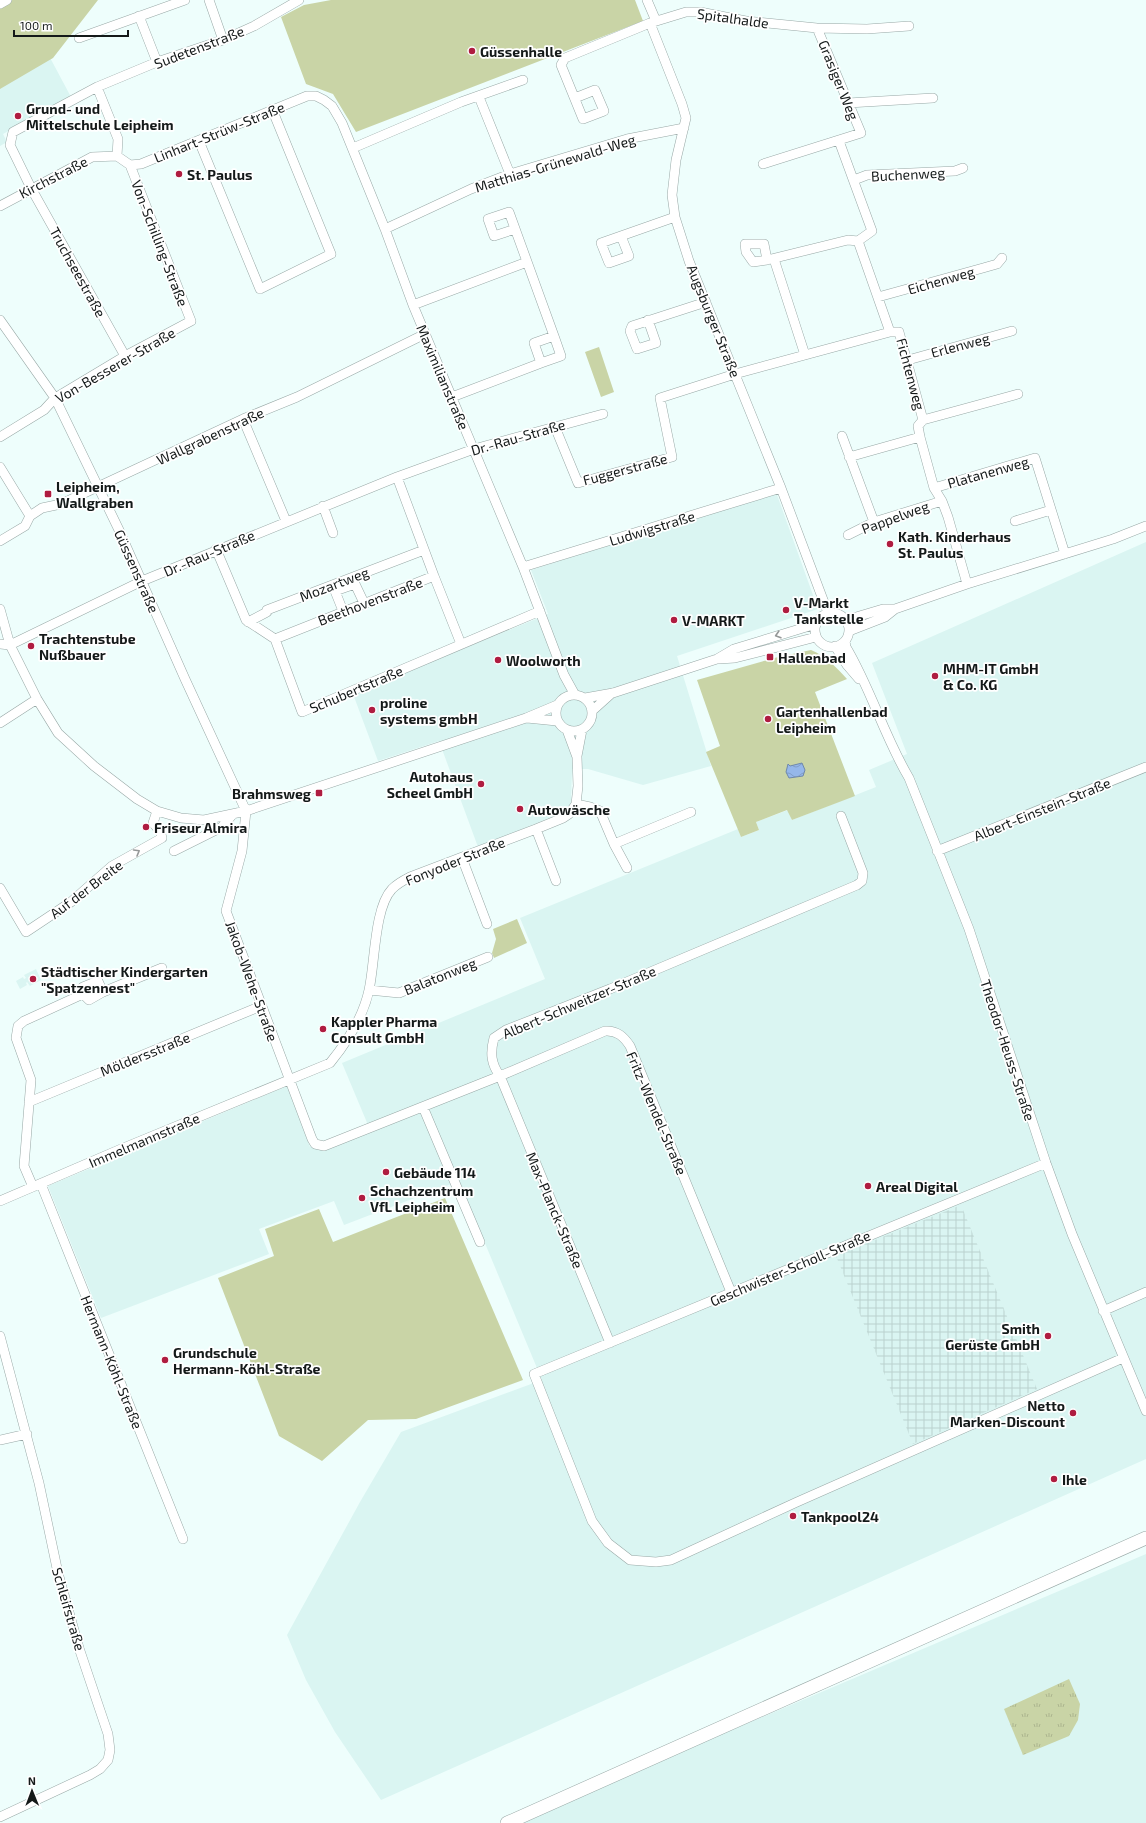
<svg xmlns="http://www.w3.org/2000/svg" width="1146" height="1823" font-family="'Exo 2',sans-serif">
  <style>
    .built { fill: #daf5f2 }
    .industrial { fill: url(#industrial-grid) }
    .grass { fill: url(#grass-tufts) }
    .green { fill: #c9d4a6 }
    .water { fill: url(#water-waves); stroke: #6e88ab }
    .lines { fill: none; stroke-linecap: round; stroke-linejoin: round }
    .minor-casing { stroke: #98a8a6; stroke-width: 10 }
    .secondary-casing { stroke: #98a8a6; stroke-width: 14 }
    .minor { stroke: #fff; stroke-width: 9 }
    .secondary { stroke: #fff; stroke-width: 13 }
    .oneway { stroke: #959898 }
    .poi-dot { fill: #af1c40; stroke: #fff; stroke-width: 1.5 }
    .labels { text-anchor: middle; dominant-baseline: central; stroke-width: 3.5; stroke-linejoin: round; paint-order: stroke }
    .street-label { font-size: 14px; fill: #141919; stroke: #fff }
    .poi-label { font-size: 14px; font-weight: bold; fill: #141919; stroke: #fff; text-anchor: start }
  </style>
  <defs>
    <pattern id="industrial-grid" width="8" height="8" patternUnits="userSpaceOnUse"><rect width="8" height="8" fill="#daf5f2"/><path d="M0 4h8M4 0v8" fill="none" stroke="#bad1cf"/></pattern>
    <pattern id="grass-tufts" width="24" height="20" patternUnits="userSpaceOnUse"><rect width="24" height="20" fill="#c9d4a6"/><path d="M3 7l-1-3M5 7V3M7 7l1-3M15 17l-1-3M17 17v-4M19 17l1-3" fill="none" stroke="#acb58e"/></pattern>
    <pattern id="water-waves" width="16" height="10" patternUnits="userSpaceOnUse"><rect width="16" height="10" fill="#95b7ea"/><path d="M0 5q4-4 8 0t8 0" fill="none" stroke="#809dc8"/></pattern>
  </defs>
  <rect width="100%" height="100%" fill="#eefefc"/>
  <path class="built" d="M47,52l24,45 -68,37 4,8 -7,4v-70z
    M776,492l42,117 -141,47 34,110 -68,19 -55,-16h-16l-1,34 -7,9 -86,35 -39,-106 -61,20 -25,-67 195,-80 -17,-44z
    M1146,542v917l-765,341 -46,-68 -29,-52 -19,-45 73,-133 41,-70 141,-52 -83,-199 -115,44 -10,-24 -75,28 10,25 -168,64 -53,-132 239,-100 23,61 58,-22 -26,-62 203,-84 -25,-61 218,-89 3,8 18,-7 -3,-8 32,-12 4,10 84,-33 -7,-17 38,-16 -35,-91z
    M36,969l5,11 -11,6 -3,-4 -1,1 1,2 -7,4 -4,-8 7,-4 1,2 2,-1 -2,-3z
    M1146,1554v269h-633z"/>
  <path class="industrial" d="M961,1205l76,184 -124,55 -77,-188z"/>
  <path class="grass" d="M1069,1679l11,25 -2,16 -9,16 -46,19 -19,-46z"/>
  <path class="green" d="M12,0h86l-45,58 -53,31v-83z
    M331,0h304l8,21 -287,111 -23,-38 -27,-10 -25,-67 23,-12z
    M599,347l15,45 -13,5 -16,-45z
    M811,650c15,6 25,17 36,29l-32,13 40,104 -63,24 -5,-10 -31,12 3,8 -18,7 -35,-85 14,-6 -23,-66 81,-23z
    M517,919l10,24 -33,15 -2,-5 4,-14 -3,-10z
    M445,1198l78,182 -107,39 -48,1 -46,41 -43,-25 -61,-158 56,-22 -9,-27 54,-20 14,33z"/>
  <path class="water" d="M802,763l3,7 -2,6 -14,2 -3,-6 2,-8 2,2z"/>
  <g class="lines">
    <g class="minor-casing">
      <path id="minor" d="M209,0l14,40
        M647,0l9,21
        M0,4l7,-4
        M139,16l18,46
        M650,23l32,81 4,14 -10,42 -4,35 3,22 14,44 92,227 47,125
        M79,38l106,-38
        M97,87l21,52 -1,17
        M479,97l31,77
        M575,98l20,-8 9,21 -21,8 -22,-54 4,-7 85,-35 36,-11h14l46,9 71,7 50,1 42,-3
        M848,103l85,-5
        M199,141l61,148 71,-35 -59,-145
        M839,141l33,90 -14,10
        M353,148l108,-46 62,-22
        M763,164l98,-31 -44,-105
        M130,165l11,-1 166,-68h9l8,4 8,6 10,17 43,106 28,76 110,262 41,108 11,20
        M854,180l13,-5 88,-4 8,-3
        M0,206l92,-49 25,-1 13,9
        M385,229l86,-40 39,-15 117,-35 57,-11
        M621,236l8,20 -20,7 -8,-20 74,-26
        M858,241l32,91
        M774,259l31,96
        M767,260l-14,2 -7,-10 -1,-8h19l3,16 81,-20 10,1
        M878,297l105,-29 14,-4 5,-6
        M413,305l114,-43
        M0,320l55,78 64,132 66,149 61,132
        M648,320l8,23 -19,6 -7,-18 2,-5 74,-24
        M125,356l-94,-168 -21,-43 3,-13 84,-45 60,-25 66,-22 31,-14 45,-26
        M908,360l104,-29
        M541,363l20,-7 -7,-20
        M452,397l89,-34 -7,-20 20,-7 -45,-124 -21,7 6,17 21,-7
        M243,419l43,102
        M923,420l95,-26
        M555,427l23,56 94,-26 -12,-59 75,-24 155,-42h9l24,88 -5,6 2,11 14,51 8,13 6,16 19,67
        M842,436l32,86
        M0,437l44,-27 11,-12 70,-42 66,-35 -61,-156
        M849,457l71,-20
        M0,467l30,49
        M934,488l101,-30 30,96
        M323,506l10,27
        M1015,521l36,-11
        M848,535l26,-13 68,-21
        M0,541l25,-15 5,-10 12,-8 19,-4 182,-85 54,-22 128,-63
        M216,549l30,71 29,19 27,73 238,-101
        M523,567l258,-79
        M434,576l27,68
        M0,609l10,36 27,54 21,34 36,33 43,33 20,12 24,7 23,2 42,-9 280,-93 31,-13
        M343,611l-8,-20 20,-7 9,19
        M815 630a17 17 0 1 1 34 0a17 17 0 1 1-34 0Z
        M846,620l37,-11h12
        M248,622l19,-10v-2l157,-60
        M849,631l36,-14 10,-8 72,-25 146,-45 33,-13
        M275,639l159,-63 -37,-99
        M845,641l1,6c25,42 38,89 63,131l60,151 77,234 26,71 74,177
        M0,644l10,1
        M10,645l132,-64 255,-104 77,-28 129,-35
        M835,646l12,19 12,14
        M719,659l16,-1 81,-21
        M556 713a18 18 0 1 1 36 0a18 18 0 1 1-36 0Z
        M585,698l28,-5 104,-34 17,-10 82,-25
        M592,711l20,-18
        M527,718l30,3
        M0,723l37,-24
        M577,756l5,-26
        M576,804l14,3 10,4 14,33 13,24
        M246,811l-4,40 -16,60 86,228 3,5 9,2 176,-70c-9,-12 -10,-23 -6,-38l12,-8 104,-41 247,-104 5,-4 1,-8 -22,-57
        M536,829l20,52
        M614,844l77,-32
        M174,851l48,-24 11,-13
        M937,851l209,-84
        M462,858l25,66
        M0,888l26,44 45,-30 41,-36 50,-28 -2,-7 -7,-8 4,-12
        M369,990l30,3 89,-36
        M83,994l6,6 14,-8
        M29,1102l232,-96
        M423,1107l57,135
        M1046,1163l-512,211 58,147 16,22 22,17 26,2 15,-2 126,-58 326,-144
        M41,1184l142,355
        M33,1187l-9,-21 7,-86 -15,-42 2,-12 6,-5 59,-27v-7l15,-6 5,11 59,-24
        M0,1201l121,-52 209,-86c18,-22 33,-45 39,-73 6,-26 5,-82 23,-101 5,-5 12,-9 18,-12l126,-48 27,-11 6,-4 7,-10 2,-18 -1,-29 -10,-27
        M1103,1311l43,-19
        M0,1336l39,147 19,90 21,75 29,86 2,16 -2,10 -8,9 -10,6 -90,42
        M610,1343l-110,-267 105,-45c12,-1 19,6 25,15l101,246
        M0,1440l27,-6"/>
    </g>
    <g class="secondary-casing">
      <path id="secondary" d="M507,1823l639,-285"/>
    </g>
    <use href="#minor" class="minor"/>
    <use href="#secondary" class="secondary"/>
  </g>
  <defs><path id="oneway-chevron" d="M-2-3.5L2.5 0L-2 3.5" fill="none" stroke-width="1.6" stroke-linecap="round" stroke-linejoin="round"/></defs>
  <g class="oneway">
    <use href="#oneway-chevron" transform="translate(778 635) rotate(163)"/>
    <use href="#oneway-chevron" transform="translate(137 852) rotate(-30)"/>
  </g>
  <g class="poi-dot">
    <circle cx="472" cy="51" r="4"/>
    <circle cx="18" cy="116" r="4"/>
    <circle cx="179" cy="174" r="4"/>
    <rect x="44" y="490" width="8" height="8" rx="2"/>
    <circle cx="890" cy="544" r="4"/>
    <circle cx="786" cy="610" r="4"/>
    <circle cx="674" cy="620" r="4"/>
    <circle cx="31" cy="646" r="4"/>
    <rect x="766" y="653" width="8" height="8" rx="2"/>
    <circle cx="498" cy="660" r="4"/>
    <circle cx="935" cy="676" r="4"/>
    <circle cx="372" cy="710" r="4"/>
    <circle cx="768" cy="719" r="4"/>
    <circle cx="481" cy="784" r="4"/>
    <rect x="315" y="789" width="8" height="8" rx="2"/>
    <circle cx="520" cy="809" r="4"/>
    <circle cx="146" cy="827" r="4"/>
    <circle cx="33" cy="979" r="4"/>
    <circle cx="323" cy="1029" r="4"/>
    <circle cx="386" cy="1172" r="4"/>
    <circle cx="868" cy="1186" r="4"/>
    <circle cx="362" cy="1198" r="4"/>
    <circle cx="1048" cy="1336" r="4"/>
    <circle cx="165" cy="1360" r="4"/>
    <circle cx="1073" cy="1413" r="4"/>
    <circle cx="1054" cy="1479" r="4"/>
    <circle cx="793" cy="1516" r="4"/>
  </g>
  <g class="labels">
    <g class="street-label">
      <text transform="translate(733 18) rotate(8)">Spitalhalde</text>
      <text transform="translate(199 47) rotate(-21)">Sudetenstraße</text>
      <text transform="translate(839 80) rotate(68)">Grasiger Weg</text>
      <text transform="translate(219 132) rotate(-22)">Linhart-Strüw-Straße</text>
      <text transform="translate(555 163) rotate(-17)">Matthias-Grünewald-Weg</text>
      <text transform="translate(908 174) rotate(-3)">Buchenweg</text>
      <text transform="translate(53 177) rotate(-27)">Kirchstraße</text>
      <text transform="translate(160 243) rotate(69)">Von-Schilling-Straße</text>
      <text transform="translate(78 272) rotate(61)">Truchseestraße</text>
      <text transform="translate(941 280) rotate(-16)">Eichenweg</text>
      <text transform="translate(714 321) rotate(68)">Augsburger Straße</text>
      <text transform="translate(960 345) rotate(-15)">Erlenweg</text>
      <text transform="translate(115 365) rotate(-30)">Von-Besserer-Straße</text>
      <text transform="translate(911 374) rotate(75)">Fichtenweg</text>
      <text transform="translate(443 377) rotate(67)">Maximilianstraße</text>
      <text transform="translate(210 436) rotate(-25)">Wallgrabenstraße</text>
      <text transform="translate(518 437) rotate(-16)">Dr.-Rau-Straße</text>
      <text transform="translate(625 469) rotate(-15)">Fuggerstraße</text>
      <text transform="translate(988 472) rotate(-16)">Platanenweg</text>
      <text transform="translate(895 517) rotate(-20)">Pappelweg</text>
      <text transform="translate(652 528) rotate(-17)">Ludwigstraße</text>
      <text transform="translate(209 553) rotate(-23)">Dr.-Rau-Straße</text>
      <text transform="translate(137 571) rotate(66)">Güssenstraße</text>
      <text transform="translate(334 584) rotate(-21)">Mozartweg</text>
      <text transform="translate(370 601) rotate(-21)">Beethovenstraße</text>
      <text transform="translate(356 689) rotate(-23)">Schubertstraße</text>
      <text transform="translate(1042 809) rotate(-22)">Albert-Einstein-Straße</text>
      <text transform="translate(455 861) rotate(-22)">Fonyoder Straße</text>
      <text transform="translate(86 889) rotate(-37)">Auf der Breite</text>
      <text transform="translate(440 976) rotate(-22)">Balatonweg</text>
      <text transform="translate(252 981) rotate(70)">Jakob-Wehe-Straße</text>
      <text transform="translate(579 1002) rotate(-23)">Albert-Schweitzer-Straße</text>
      <text transform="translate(1008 1050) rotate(72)">Theodor-Heuss-Straße</text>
      <text transform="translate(145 1054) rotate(-22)">Möldersstraße</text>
      <text transform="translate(657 1113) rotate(67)">Fritz-Wendel-Straße</text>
      <text transform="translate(144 1140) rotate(-23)">Immelmannstraße</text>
      <text transform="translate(555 1210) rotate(67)">Max-Planck-Straße</text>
      <text transform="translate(790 1268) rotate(-23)">Geschwister-Scholl-Straße</text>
      <text transform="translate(112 1362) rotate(68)">Hermann-Köhl-Straße</text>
      <text transform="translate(69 1609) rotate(74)">Schleifstraße</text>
    </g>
    <g class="poi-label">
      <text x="480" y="51">Güssenhalle</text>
      <text x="26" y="108">Grund- und<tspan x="26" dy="16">Mittelschule Leipheim</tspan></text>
      <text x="187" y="174">St. Paulus</text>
      <text x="56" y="486">Leipheim,<tspan x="56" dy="16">Wallgraben</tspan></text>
      <text x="898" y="536">Kath. Kinderhaus<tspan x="898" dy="16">St. Paulus</tspan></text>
      <text x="794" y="602">V-Markt<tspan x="794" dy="16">Tankstelle</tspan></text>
      <text x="682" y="620">V-MARKT</text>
      <text x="39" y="638">Trachtenstube<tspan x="39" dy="16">Nußbauer</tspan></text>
      <text x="778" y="657">Hallenbad</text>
      <text x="506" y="660">Woolworth</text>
      <text x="943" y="668">MHM-IT GmbH<tspan x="943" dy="16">&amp; Co. KG</tspan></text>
      <text x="380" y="702">proline<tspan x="380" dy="16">systems gmbH</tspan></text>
      <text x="776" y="711">Gartenhallenbad<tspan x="776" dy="16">Leipheim</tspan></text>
      <text x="473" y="776" text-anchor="end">Autohaus<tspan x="473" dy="16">Scheel GmbH</tspan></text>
      <text x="311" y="793" text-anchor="end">Brahmsweg</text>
      <text x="528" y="809">Autowäsche</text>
      <text x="154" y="827">Friseur Almira</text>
      <text x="41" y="971">Städtischer Kindergarten<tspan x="41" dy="16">"Spatzennest"</tspan></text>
      <text x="331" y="1021">Kappler Pharma<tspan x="331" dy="16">Consult GmbH</tspan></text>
      <text x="394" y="1172">Gebäude 114</text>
      <text x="876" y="1186">Areal Digital</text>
      <text x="370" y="1190">Schachzentrum<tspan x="370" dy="16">VfL Leipheim</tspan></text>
      <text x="1040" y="1328" text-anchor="end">Smith<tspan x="1040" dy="16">Gerüste GmbH</tspan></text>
      <text x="173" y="1352">Grundschule<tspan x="173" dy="16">Hermann-Köhl-Straße</tspan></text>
      <text x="1065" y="1405" text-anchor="end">Netto<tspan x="1065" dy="16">Marken-Discount</tspan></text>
      <text x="1062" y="1479">Ihle</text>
      <text x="801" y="1516">Tankpool24</text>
    </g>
  </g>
  <g transform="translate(32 1791) rotate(359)" stroke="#ffffff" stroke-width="3" paint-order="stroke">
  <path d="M0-3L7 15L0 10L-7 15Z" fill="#141919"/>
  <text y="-6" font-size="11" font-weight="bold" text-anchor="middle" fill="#141919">N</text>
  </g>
  <path d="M14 30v6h114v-6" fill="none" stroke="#141919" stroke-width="2"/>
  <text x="20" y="30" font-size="12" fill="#141919" stroke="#ffffff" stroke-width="3" paint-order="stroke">100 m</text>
</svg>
